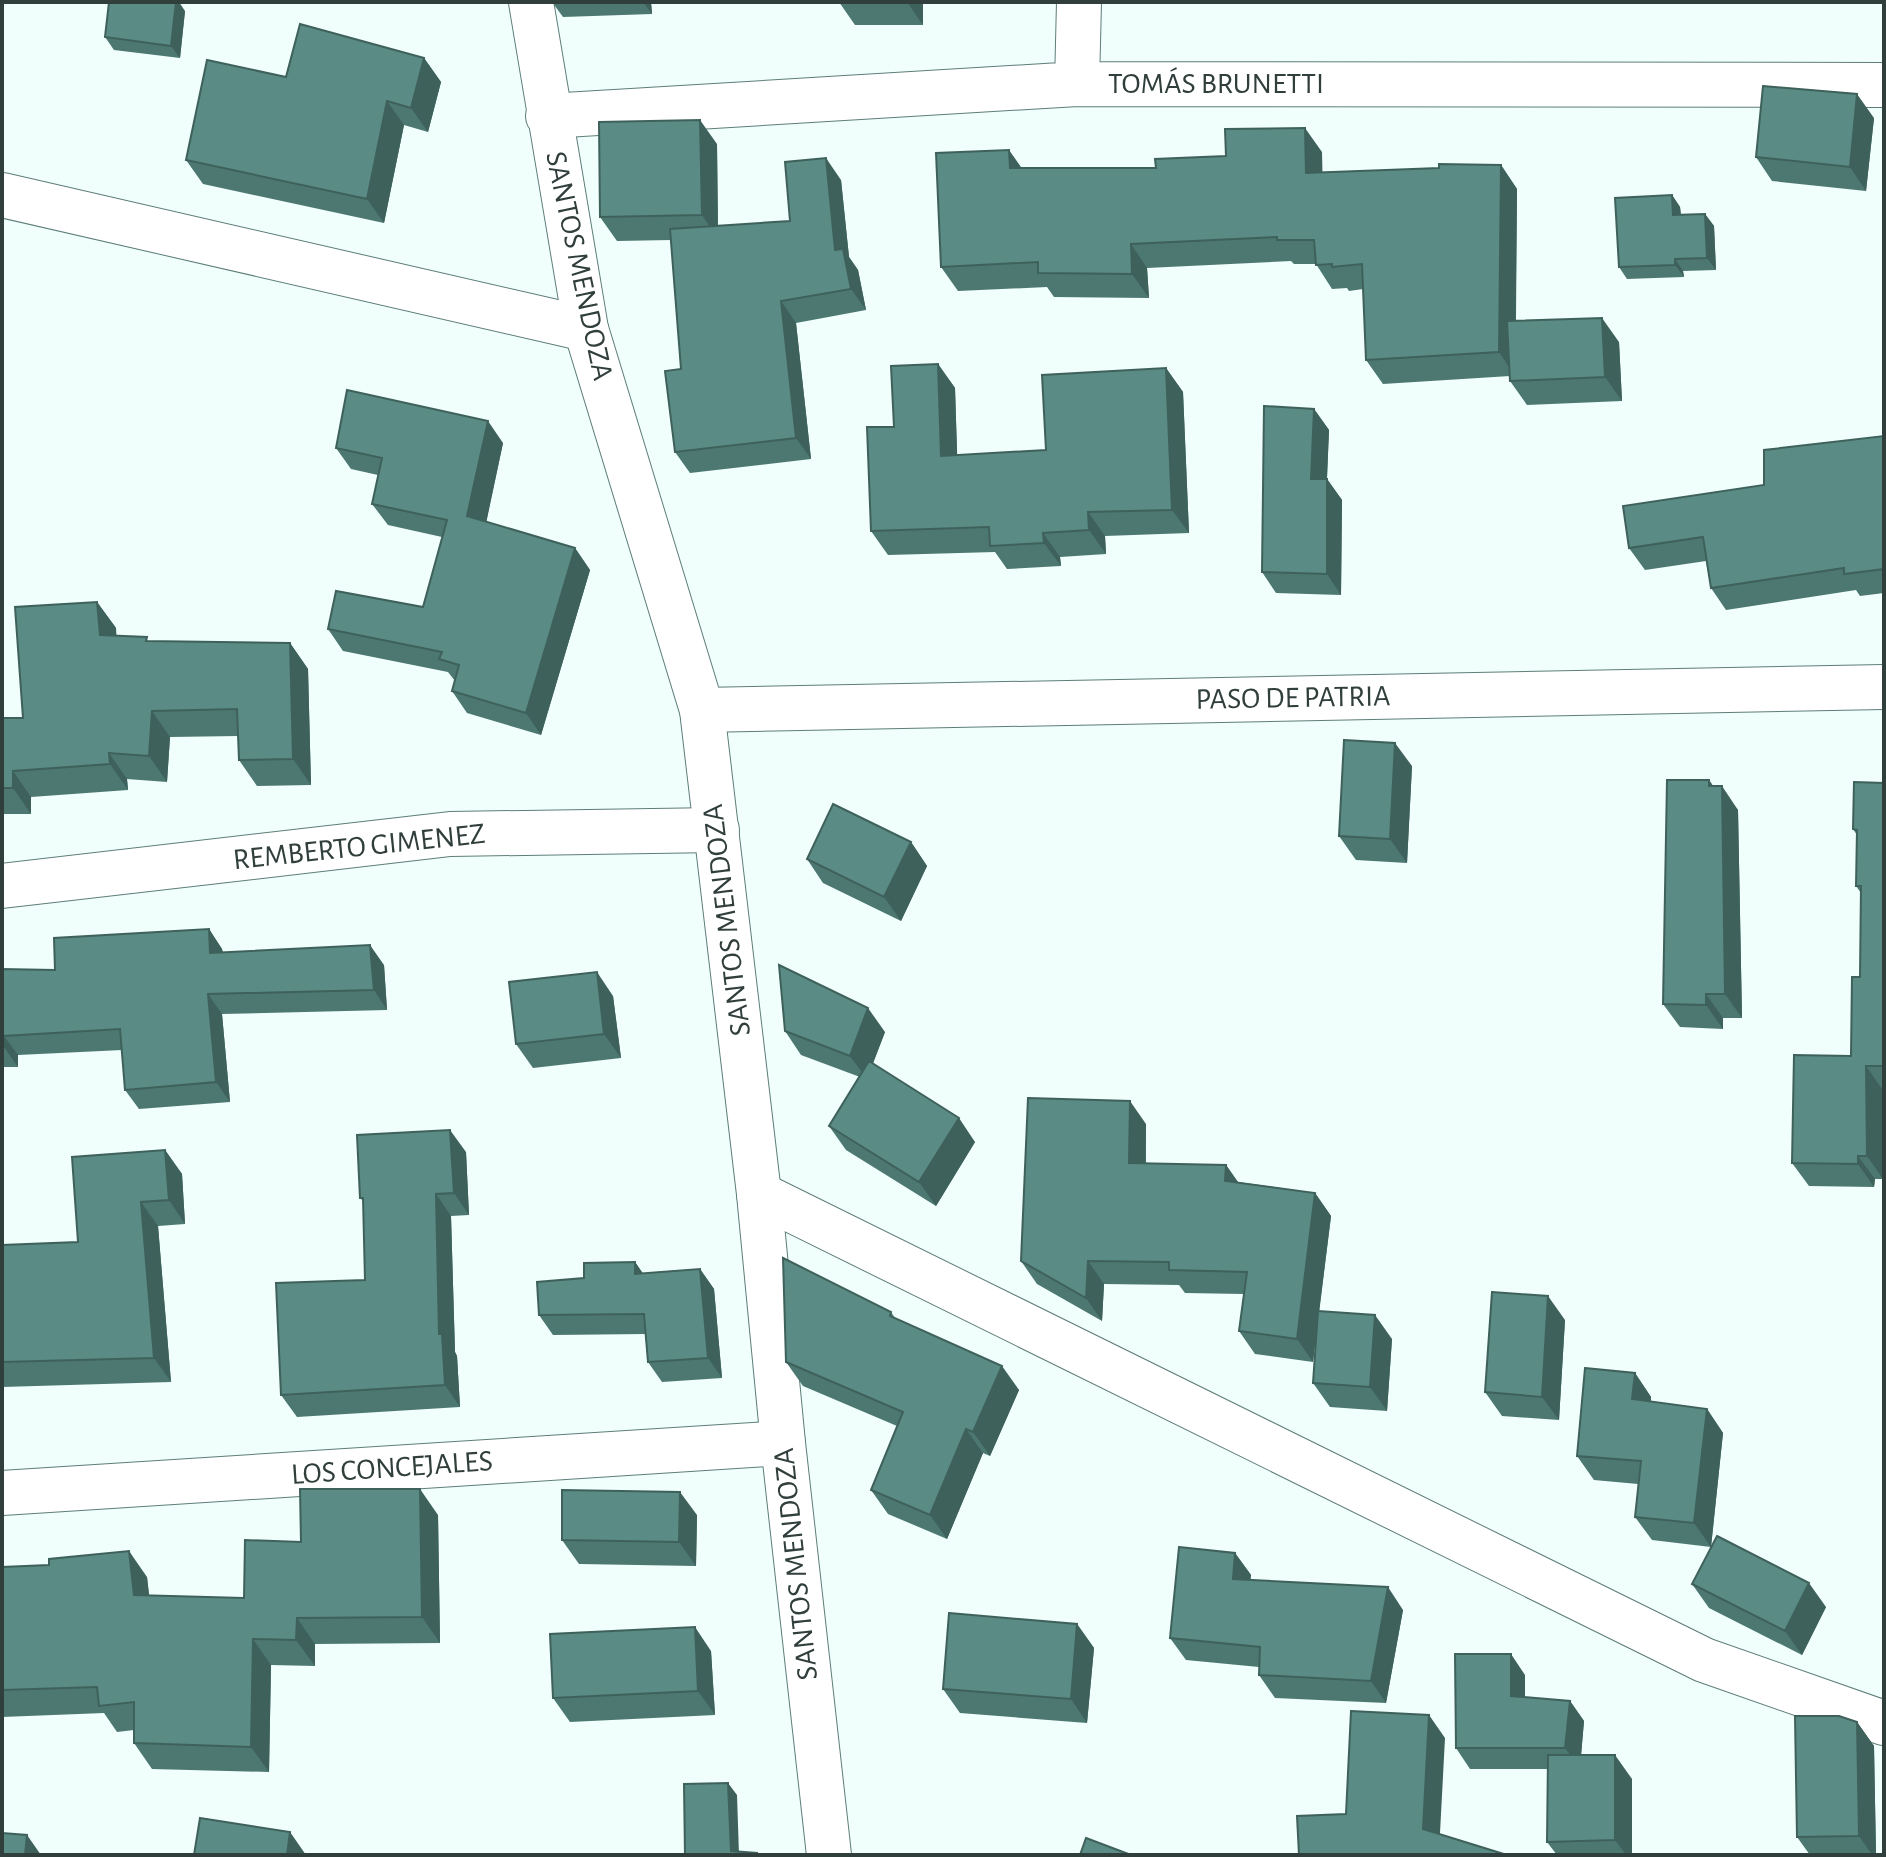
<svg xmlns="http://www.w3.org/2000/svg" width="1886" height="1857" font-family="'Alegreya Sans',sans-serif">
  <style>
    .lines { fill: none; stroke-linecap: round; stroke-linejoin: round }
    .street-casing { stroke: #5d7d79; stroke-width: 46 }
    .secondary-casing { stroke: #5d7d79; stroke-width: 46 }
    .street { stroke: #fff; stroke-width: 44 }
    .secondary { stroke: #fff; stroke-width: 44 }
    .wall { fill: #4d7872 }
    .shaded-wall { fill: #3f615c }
    .building { fill: #5a8b84; stroke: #3f615c; stroke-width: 2 }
    .labels { text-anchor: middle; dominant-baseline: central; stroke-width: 8; stroke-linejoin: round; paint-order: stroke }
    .street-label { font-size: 30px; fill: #303e3c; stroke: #fff }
  </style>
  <rect width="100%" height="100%" fill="#f0fefc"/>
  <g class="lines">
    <g class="street-casing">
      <path id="street" d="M1077,84l2,-82
        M548,116l529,-32 807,1
        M2,195l584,134
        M702,710l1182,-23
        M2,886l448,-52 267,-4
        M759,1194l945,466 180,63
        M2,1493l781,-50"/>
    </g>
    <g class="secondary-casing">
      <path id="secondary" d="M531,2l55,327 116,381 57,484 24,249 46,412"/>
    </g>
    <use href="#street" class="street"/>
    <use href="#secondary" class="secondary"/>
  </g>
  <path class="wall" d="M552,2h99l1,12 -89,3z
    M839,2h84v23h-68z
    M185,11l-5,47 -66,-8 -9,-13z
    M424,58l17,24 -13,50 -24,-7 -20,98 -181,-39 -17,-24 100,-83z
    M1874,118l-8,73 -94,-10 -16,-24z
    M717,144l1,82 72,-5 51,-41 8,77 9,13 8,40 -70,13 15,136 -121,14 -15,-21 6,-83 -10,-129 -54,1 -17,-24z
    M1322,152v20l117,-4 62,-3 16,24 -1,132 103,21 3,59 -95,4 -17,-24v-5l-127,8 -17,-24 -3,-71 -14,2 -2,-3 -15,1 -16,-25h-22l-3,-3 -144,7 2,30 -95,-1 -7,-10 -89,4 -17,-24 81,-99h134z
    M1672,195l8,12 1,8 24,-1 9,12 2,44 -33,1 1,6 -57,2 -8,-12z
    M938,364l17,24 2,67 89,-5 120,-82 17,24 6,141 -84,3 1,18 -46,3 1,9 -54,3 -12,-17 -107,3 -17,-24 23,-104z
    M1314,409l15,21 -2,49 15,21 -1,95 -65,-2 -14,-21z
    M1884,436v157l-24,3 -4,-6 -130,20 -15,-22 -5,-27 -61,9 -16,-22 135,-63z
    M503,443l-17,79 89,26 15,22 -49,165 -74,-22 -15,-22 3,-10 -7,-9 -105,-21 -15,-22 95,-22 19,-70 -54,-12 -16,-21 6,-29 -27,-6 -15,-21z
    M97,602l19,26v8l33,5 141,2 18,26 3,116 -54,1 -18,-26 -1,-24 -68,1 -3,45 -40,-3 1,11 -97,7v17h-29v-96h21z
    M1412,766l-5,97 -51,-3 -17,-24z
    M1709,780l4,6 25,24 4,208h-19v11l-43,-2 -17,-23z
    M1884,783l-1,396h-8l-1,8 -65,-1 -17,-23 59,-107 9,-79 1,-84 -5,-7 1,-51 -4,-6z
    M911,842l16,24 -26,55 -78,-38 -16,-24z
    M209,929l13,20 1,3 161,13 3,45 -165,4 8,88 -91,7 -14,-19 -3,-40 -104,5v12h-16v-98l53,1z
    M613,996l8,62 -88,10 -17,-24z
    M785,1031l100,1 -12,31 102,79 -39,64 -90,-56 -17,-24 31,-49 -59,-22z
    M1146,1124v39l80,2 12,17 77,11 16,23 -12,95 73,28 -5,72 -57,-4 -17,-24 3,-50 -3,29 -58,-8 -16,-23 5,-37 -59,-1 -6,-8 -75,-1 -2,37 -65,-37 -16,-23z
    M165,1150l17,24 3,50 -27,2 13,156 -169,5v-142l76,-3z
    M466,1152l3,63 -18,1 4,136 2,4 3,51 -163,10 -16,-22 84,-115 -1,-78 -4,-4z
    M635,1262l8,12 57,-5 14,20 8,89 -60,4 -14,-20 -3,-28 -92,1 -14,-20 45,-37z
    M891,1312l4,6 124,72 -29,66 -7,-3 -36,86 -59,-25 -17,-24 26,-64 -94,-40 -17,-24z
    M1565,1320l-6,100 -57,-4 -17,-24z
    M1635,1373l16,24v5l56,7 16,24 -12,114 -59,-7 -17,-23 3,-33 -44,-4 -17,-24z
    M438,1515l2,128 -125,1v22l-44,-1 -2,107 -117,-3 -18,-26v-13l-17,2 -13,-19 -102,4v-150l145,10 2,18 95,3 57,-56z
    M697,1515l-1,51 -117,-2 -17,-24z
    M1235,1553l16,22 -1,5 153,30 -17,93 -111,-5 -16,-23v-8l-73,-7 -16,-22z
    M1692,1584l134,23 -24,48 -93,-47z
    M1077,1624l17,24 -7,75 -127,-10 -17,-24z
    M711,1651l4,64 -145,7 -17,-24z
    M1525,1675v22l45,4 14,20 -3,34 51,24v76h-75l-10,-13 1,-73h-78l-14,-21z
    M1857,1722l17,24 2,109h-66l-13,-18z"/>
  <path class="shaded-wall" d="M176,2h3l6,9 -5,47 -9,-12z
    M643,2h8l1,12z
    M907,2h16v23z
    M424,58l17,24 -13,50 -17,-24z
    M1857,94l17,24 -8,73 -16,-24z
    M387,101l17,24 -20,98 -17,-24z
    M700,120l17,24 1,95 -16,-24z
    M1305,128l17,24 1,45 -17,-24z
    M1009,150l17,24 -16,-6z
    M826,158l15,22 8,77 9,13 8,40 -15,-21 -16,-39z
    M1501,165l16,24 -2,187 -16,-24z
    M1672,195l8,12 2,20 -9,-12z
    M1705,214l9,12 2,44 -9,-12z
    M1131,244l16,24 2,30 -17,-24z
    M1675,259l8,12 1,6 -9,-12z
    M781,301l15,22 15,136 -15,-21z
    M1602,318l17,24 3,59 -17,-24z
    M938,364l17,24 3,92 -17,-24z
    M1166,368l17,24 6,141 -17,-23z
    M1314,409l15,21 -3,70 -15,-21z
    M488,421l15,22 -20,95 -16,-22z
    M1327,479l15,21 -1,95 -14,-21z
    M1088,512l17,24 1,18 -17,-24z
    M1043,533l17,24 1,9 -17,-23z
    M575,548l15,22 -49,165 -15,-22z
    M97,602l19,26 2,33 -18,-26z
    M290,643l18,26 3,116 -18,-26z
    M152,711l18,26 -3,45 -18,-26z
    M1395,743l17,23 -5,97 -17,-24z
    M109,753l18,26 1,11 -18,-26z
    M13,771l18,26v17l-18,-26z
    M1709,780l13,19v-13l16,24 4,208 -17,-24z
    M911,842l16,24 -26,55 -17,-24z
    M209,929l13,20 2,24 -14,-20z
    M370,945l14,20 3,45 -13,-20z
    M597,972l16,24 8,62 -17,-24z
    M208,994l14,20 8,88 -14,-20z
    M1706,994l17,24v11l-17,-24z
    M868,1008l17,24 -18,47 -17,-23z
    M4,1036l14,19v12l-14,-20z
    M1866,1066l16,23 1,90 -16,-23z
    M1130,1101l16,23 -1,62 -16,-23z
    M959,1118l16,24 -39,64 -17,-24z
    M450,1130l16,22 3,63 -15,-22z
    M165,1150l17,24 3,50 -16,-24z
    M1858,1156l17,23 -1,8 -16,-23z
    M1226,1165l16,23 -17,-7z
    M1315,1193l16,23 -18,146 -16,-23z
    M436,1194l15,22 4,136 2,4 3,51 -15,-22 -6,-51z
    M141,1202l17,24 13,156 -17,-24z
    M1088,1261l16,23 -2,37 -16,-23z
    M635,1262l14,20 -14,-8z
    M700,1269l14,20 8,89 -14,-20z
    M1548,1296l17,24 -6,100 -17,-23z
    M1375,1315l17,24 -5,72 -17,-24z
    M1002,1366l17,24 -29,66 -17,-24z
    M1635,1373l16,24 -2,26 -17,-24z
    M1707,1409l16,24 -12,114 -17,-24z
    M966,1429l17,24 -36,86 -17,-24z
    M420,1489l18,26 2,128 -18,-26z
    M680,1492l17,23 -1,51 -17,-24z
    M129,1551l18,26 5,44 -18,-26z
    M1235,1553l16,22 -3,27 -15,-23z
    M1809,1583l17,24 -24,48 -17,-24z
    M1388,1587l15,23 -17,93 -15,-22z
    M297,1618l18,26v22l-19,-26z
    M1077,1624l17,24 -7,75 -16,-24z
    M695,1627l16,24 4,64 -17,-24z
    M253,1639l18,26 -2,107 -18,-25z
    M1511,1654l14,21v41l-14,-20z
    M1570,1701l14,20 -4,47 -15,-20z
    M1429,1715l16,23 -6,114 -16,-23z
    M1857,1722l17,24 2,109h-4l-13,-19z
    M1615,1755l17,24v76h-6l-11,-15z
    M728,1783l9,12 2,60 -8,-4z
    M290,1832l16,23h-19z
    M27,1835l14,20h-16z"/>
  <path class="building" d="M109,2h67l-5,44 -66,-9z
    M300,24l124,34 -13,50 -24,-7 -20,98 -181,-39 21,-100 79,17z
    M1763,86l94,8 -7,73 -94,-10z
    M700,120l2,95 -102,2 -1,-95z
    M1305,128l1,45 133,-5v-4l62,1 -2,187 -133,8 -4,-96 -30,3v-3l-16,1 -2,-25h-37v-3l-146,7 1,30 -94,-1v-11l-97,5 -5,-114 73,-3 1,18h146l-1,-9 71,-3 -1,-27z
    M826,158l9,92 8,-1 8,40 -70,12 15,137 -121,14 -10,-81 16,-2 -11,-140 120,-8 -5,-59z
    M1672,195l1,20 32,-1 2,44 -32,1v6l-56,2 -4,-69z
    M1602,318l3,59 -95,4 -3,-60z
    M938,364l3,92 105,-6 -4,-75 124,-7 6,142 -84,2 1,18 -46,3 1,10 -54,3 -1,-19 -118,4 -4,-104h27l-3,-61z
    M347,390l141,31 -21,95 108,32 -49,165 -74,-22 7,-26 -20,-6 3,-7 -114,-23 8,-38 87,16 24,-87 -75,-16 10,-46 -46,-10z
    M1264,406l50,3 -3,70h16v95l-65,-2z
    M1884,436v133l-40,5v-6l-133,20 -8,-51 -74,11 -6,-42 141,-21v-35z
    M97,602l3,33 47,2 -1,4 144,2 3,116 -54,1 -2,-51 -85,2 -3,45 -40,-3 1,11 -97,7v17h-11v-70h21l-8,-111z
    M1344,740l51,3 -5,96 -51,-3z
    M1667,780h42v6h13l3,208h-19v11l-43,-1z
    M1854,782l30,1v283h-18l1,90h-9v8l-66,-1 2,-108 57,1 1,-79h8l1,-91h-5l1,-56 -4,-1z
    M833,804l78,38 -27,55 -77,-38z
    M209,929l1,24 160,-8 4,45 -166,4 8,88 -91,8 -5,-61 -116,7v11h-2v-78l53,1 -1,-32z
    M779,965l89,43 -18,48 -65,-25z
    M597,972l7,62 -88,10 -7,-62z
    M869,1061l90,57 -40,64 -90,-56z
    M1028,1098l102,3 -1,62 97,2 -1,16 90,12 -18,146 -58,-8 8,-59 -78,-2v-8l-81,-1 -2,37 -65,-37z
    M450,1130l4,63 -18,1 3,140h3l3,51 -164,10 -5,-112 89,-3 -2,-82h-3l-3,-63z
    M165,1150l4,50 -28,2 13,156 -152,4v-117l76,-3 -6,-85z
    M783,1258l108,54 -1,4 112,50 -29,66 -7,-3 -36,86 -59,-25 32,-78 -117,-50z
    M635,1262v12l65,-5 8,89 -60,4 -4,-48 -105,1 -2,-33 47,-4v-15z
    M1492,1292l56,4 -6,101 -57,-5z
    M1318,1311l57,4 -5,72 -57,-4z
    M1585,1368l50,5 -3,26 75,10 -13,114 -59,-6 6,-56 -64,-5z
    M300,1489h120l2,128 -125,1 -1,22 -43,-1 -2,108 -117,-4v-41l-35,4 -2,-19 -95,3v-123l47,-2v-6l80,-8 5,44 110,3 1,-58 56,2z
    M562,1490l118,2 -1,50 -117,-2z
    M1717,1536l92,47 -24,48 -93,-47z
    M1179,1547l56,6 -2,26 155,8 -17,94 -112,-6 1,-28 -90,-9z
    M949,1613l128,11 -6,75 -128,-10z
    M695,1627l3,64 -145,7 -3,-64z
    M1455,1654h56v42l59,5 -5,47h-109z
    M1351,1711l78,4 -6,114 84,26h-208l-2,-39 49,-2z
    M1795,1716h44l18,6 2,114 -62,1z
    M1548,1755h67v85l-68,2z
    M728,1783l3,68 26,2v2h-72l-1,-71z
    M200,1818l90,14 -3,23h-93z
    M2,1833l25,2 -2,20h-23z
    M1086,1838l45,17h-51z"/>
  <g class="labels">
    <g class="street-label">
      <text x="1216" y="84">TOMÁS BRUNETTI</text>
      <text transform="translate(579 266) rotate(78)">SANTOS MENDOZA</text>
      <text transform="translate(1293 698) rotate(-1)">PASO DE PATRIA</text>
      <text transform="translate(359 847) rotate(-6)">REMBERTO GIMENEZ</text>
      <text transform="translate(727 920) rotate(-97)">SANTOS MENDOZA</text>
      <text transform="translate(392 1468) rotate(-4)">LOS CONCEJALES</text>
      <text transform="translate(796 1564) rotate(-96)">SANTOS MENDOZA</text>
    </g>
  </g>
  <rect width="1886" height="1857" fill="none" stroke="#303e3c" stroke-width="8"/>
</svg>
